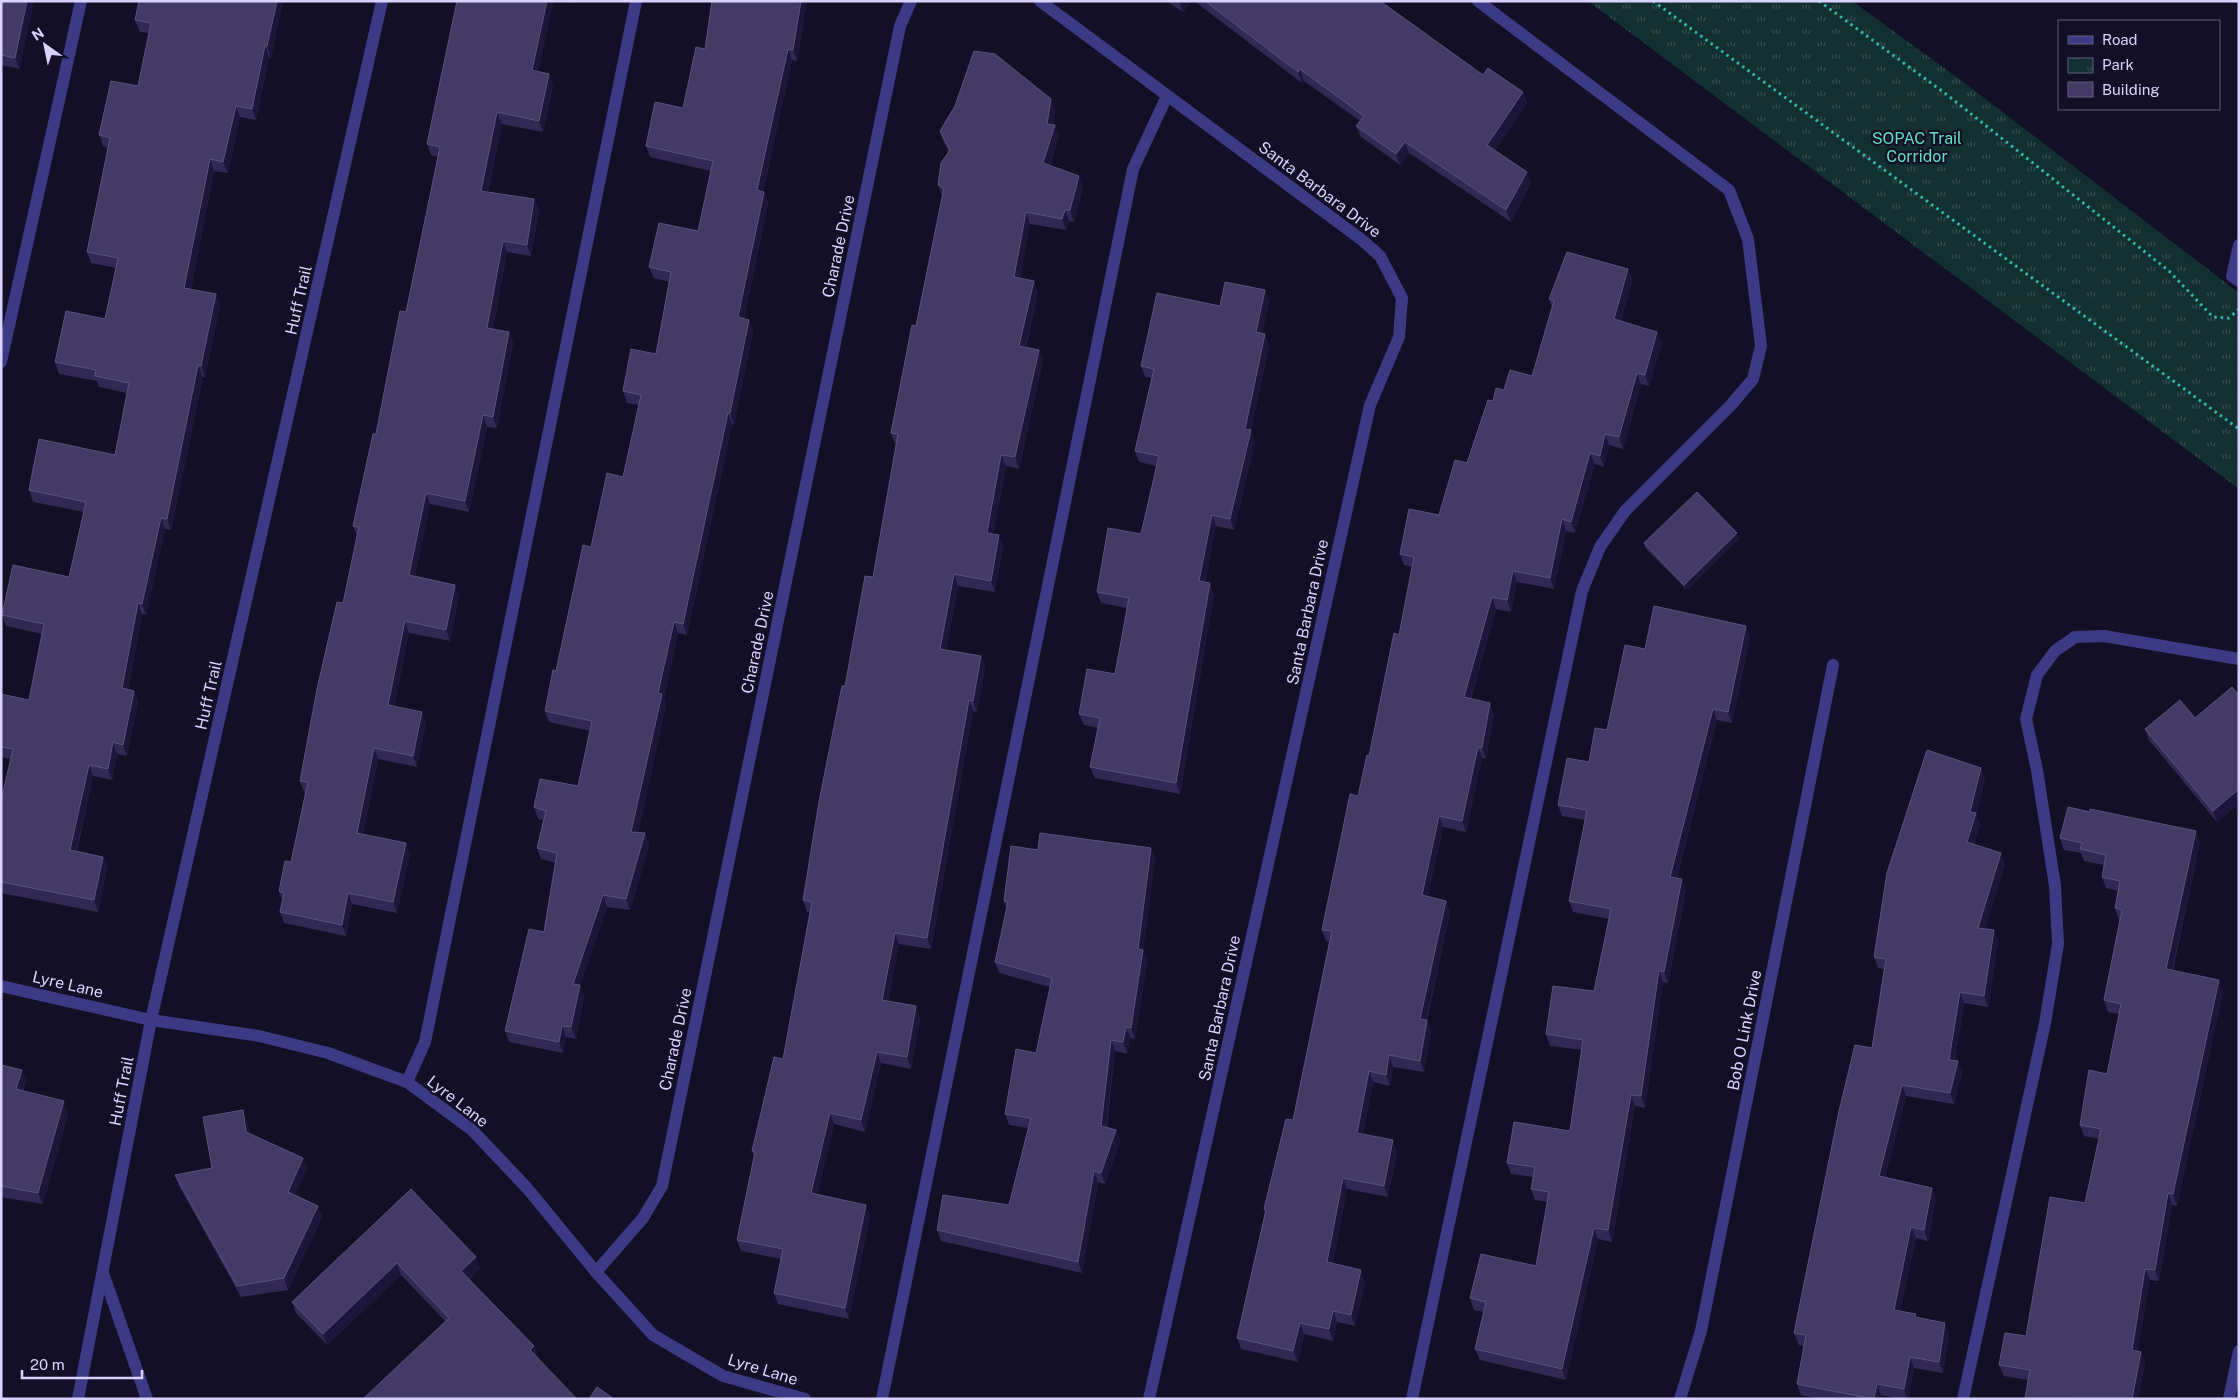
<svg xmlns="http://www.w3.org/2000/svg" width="2240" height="1400" viewBox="0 0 2240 1400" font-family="'Public Sans',sans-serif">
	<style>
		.park { fill: url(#park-tufts) }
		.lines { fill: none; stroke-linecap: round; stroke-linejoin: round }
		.path { stroke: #2fb8b0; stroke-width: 3; stroke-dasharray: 2.5 4; stroke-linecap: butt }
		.service { stroke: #3d3a85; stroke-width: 12 }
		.minor { stroke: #3d3a85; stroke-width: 12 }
		.wall { fill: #312854 }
		.shaded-wall { fill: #1d163a }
		.building { fill: #433a66; stroke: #5a527e }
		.labels { text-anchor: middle; stroke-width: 4.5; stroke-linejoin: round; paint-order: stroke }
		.park-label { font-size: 16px; fill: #5fe0c0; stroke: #130f26 }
		.street-label { font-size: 16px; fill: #d9d4ff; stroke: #130f26 }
	</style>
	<defs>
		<pattern id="park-tufts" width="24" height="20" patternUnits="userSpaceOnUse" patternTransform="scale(1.25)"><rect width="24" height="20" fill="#12302f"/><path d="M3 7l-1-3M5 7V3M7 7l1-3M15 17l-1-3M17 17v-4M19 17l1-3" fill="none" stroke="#344d4e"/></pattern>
	</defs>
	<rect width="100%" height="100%" fill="#130f26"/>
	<!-- park -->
	<path class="park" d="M1588 1H1852L1962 81 2239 293V489Z"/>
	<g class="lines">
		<!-- path -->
		<g class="path">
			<path d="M1653 1 2239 429"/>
			<path d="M1819 1 1946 94 2169 271 2213 317 2229 318 2239 309"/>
		</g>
		<!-- service -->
		<g class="service">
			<path d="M2239 245 2232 276 2239 281"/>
			<path d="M1 362 81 1"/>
			<path d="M407 1082 425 1042 636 1"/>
			<path d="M103 1273 147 1399"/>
			<path d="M882 1399 1133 169 1167 96"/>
			<path d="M1412 1399 1582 591 1600 547 1625 511 1731 405 1753 379 1761 346 1748 239 1729 190 1478 1"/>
			<path d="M1963 1399 2045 1023 2058 944 2055 886 2037 770 2026 719 2037 675 2055 651 2075 637 2104 636 2239 659"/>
		</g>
		<!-- minor -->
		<g class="minor">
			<path d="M1040 1 1362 240 1380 256 1402 298 1399 337 1370 405 1149 1399"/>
			<path d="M1 986 151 1020 259 1036 328 1053 407 1082 472 1130 527 1188 596 1272 653 1335 723 1376 805 1399"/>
			<path d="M596 1272 643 1218 662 1186 900 26 911 1"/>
			<path d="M78 1399 151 1020 382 1"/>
			<path d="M1680 1399 1701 1331 1833 665"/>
			<path d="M2229 1399 2239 1351"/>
		</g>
	</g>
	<!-- wall -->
	<g class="wall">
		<path d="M1 1 20 69 1 65Z"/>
		<path d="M283 1 271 58 269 57 256 120 240 117 228 173 214 171 191 289 216 294 220 305 205 377H203L171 530 165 529 146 615 142 614 128 689 134 691 138 702 127 756 117 754 112 780 93 776 77 851 103 857 107 868 98 912 1 893V801L11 759 1 757V694L29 700 42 634 6 626 2 615 69 577 84 512 33 502 29 490 115 455 127 393 99 387 97 381 59 374 55 362 105 319 116 268 91 263 87 252 108 148 103 146 99 135 138 86 149 33 140 32 135 20Z"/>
		<path d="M565 1H576V3Z"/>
		<path d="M712 1H807L797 61 792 60 763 192H764L768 203 744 319 753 331 734 425 732 424 687 635 678 633 664 698 666 705 638 833H645L649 845 630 910 607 907 580 985 584 997 576 1039 566 1037 563 1053 509 1042 505 1031 544 932 556 863 541 859 537 848 543 820 538 819 534 807 578 786 590 731 549 722 545 711 591 547 623 477 639 405 627 403 623 391 656 354 669 282 654 278 649 267 698 231 711 171 650 157 646 146 683 108 705 49Z"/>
		<path d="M1166 1H1191L1183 12Z"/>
		<path d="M1194 1H1380L1483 75 1523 92 1527 103 1495 150 1527 172 1531 183 1511 222 1409 153 1400 165 1361 137 1356 126 1360 121 1304 81 1302 83Z"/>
		<path d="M539 72 549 74 553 86 543 132 502 124 488 192 534 199 539 211 531 256 507 252 493 329 509 332 513 343 497 428 487 427 469 512 430 504 415 576 459 596 450 641 409 633 394 707 426 723 417 767 378 759 363 834 410 854 397 913 352 904 346 936 284 923 280 912 282 900 279 891 291 862 305 793 304 792 300 781 343 603 357 536 353 526 406 312 438 157 431 155 427 144Z"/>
		<path d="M1051 99 1055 110 1053 125H1055L1059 136 1050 166 1083 187 1074 222 1069 221 1066 230 1030 224 1020 278 1038 292 1026 347 1039 350 1043 361 1019 469 1006 466 993 534 1003 546 995 592 958 586 946 650 981 656 985 667 977 712 973 711 931 949 899 944 888 1001 920 1018 911 1069 881 1063 865 1132 834 1124 817 1195 870 1216 849 1319 778 1304 774 1293 781 1259 741 1251 737 1240 754 1157 752 1151 783 1059 810 912H807L803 900 845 686 873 577 896 444H895L891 433 916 326 942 196 938 185 949 152 944 143 940 131Z"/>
		<path d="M1628 269 1632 280 1621 321 1662 343 1649 386 1641 384 1623 449 1609 445 1604 467 1595 464 1575 533 1566 531 1554 589 1517 582 1511 612 1496 609 1471 699 1490 703 1494 714 1486 759 1482 758 1466 832 1443 827 1428 897 1446 901 1450 912 1427 1020 1431 1031 1424 1072 1393 1067 1390 1086 1373 1082 1363 1134 1397 1152 1388 1197 1347 1189 1333 1263 1365 1282 1355 1326 1337 1322 1333 1341 1304 1334 1298 1362 1241 1349 1237 1338 1265 1213 1264 1209 1293 1120 1329 941H1326L1322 930 1369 756 1399 635 1413 567 1404 565 1400 554 1439 515 1467 463 1493 401 1504 390 1532 376 1552 307 1549 299Z"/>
		<path d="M1265 290 1269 301 1262 333 1265 334 1269 345 1251 431 1255 442 1234 530 1216 526 1205 582 1214 594 1180 794 1095 778 1090 767 1098 728 1084 725 1079 714 1115 674 1127 608 1101 603 1097 592 1141 534 1156 466 1139 462 1135 451 1152 378 1145 377 1141 366 1220 306Z"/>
		<path d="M1739 539 1687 590 1646 549 1644 543Z"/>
		<path d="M1750 637 1732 723 1717 720 1677 878 1682 879 1686 890 1668 983 1663 982 1645 1108 1635 1106 1612 1242 1598 1239 1566 1380 1480 1360 1475 1349 1484 1312 1474 1310 1470 1298 1536 1266 1547 1202 1535 1200 1531 1189 1533 1177 1511 1174 1507 1163 1570 1131 1582 1050 1550 1046 1546 1034 1594 991 1609 919 1573 912 1569 901 1585 820 1562 816 1558 805 1589 762 1607 730 1645 649Z"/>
		<path d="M2239 695V804L2217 822 2149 740 2145 729 2195 718Z"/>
		<path d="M1985 779 1976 815 1980 825 1974 844 2005 864 1985 929 1994 930 1998 942 1988 1007 1964 1003 1955 1060 1962 1072 1954 1104 1906 1096 1885 1178 1936 1199 1928 1241 1916 1238 1900 1311 1917 1318 1949 1334 1943 1373 1914 1368 1908 1399H1899L1881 1395 1880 1399H1818L1801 1395 1797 1384 1804 1346 1799 1345 1794 1333 1872 1048 1884 969 1878 968 1874 957Z"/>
		<path d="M2060 838 2200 842 2173 970 2223 991 2177 1206 2172 1205 2159 1281 2150 1280 2137 1351 2145 1363 2138 1399H2025L2028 1380 2004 1376 1999 1365 2026 1336 2085 1203 2099 1139 2084 1136 2080 1125 2107 1074 2119 1014 2108 1012 2104 1000 2120 920H2119L2115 908 2118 891 2106 888 2102 877 2104 865 2084 861 2081 853 2064 850Z"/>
		<path d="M1151 848 1155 859 1143 950 1147 961 1135 1039 1130 1038 1127 1054 1115 1051 1107 1127 1116 1130 1120 1141 1105 1184 1098 1182 1082 1273 941 1241 937 1230 1009 1205 1028 1128 1009 1125 1005 1114 1036 1053 1050 987 999 973 995 962 1007 910 1004 901 1038 850Z"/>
		<path d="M1 1065 22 1070 26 1081 23 1091 68 1113 43 1204 1 1197Z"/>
		<path d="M247 1121 249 1133 303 1158 307 1169 295 1195 318 1206 322 1217 288 1290 241 1297 179 1186 175 1175 212 1168Z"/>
		<path d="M411 1189 480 1268 469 1279 534 1346 538 1358 445 1321 401 1275 327 1345 296 1313 292 1302Z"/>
	</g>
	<!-- shaded-wall -->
	<g class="shaded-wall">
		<path d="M27 1H34L20 69 15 58Z"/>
		<path d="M277 1H283L271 58 267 46Z"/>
		<path d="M547 1H554L536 82 532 70Z"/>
		<path d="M801 1H807L797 61 793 50Z"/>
		<path d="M1179 1H1191L1183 12Z"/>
		<path d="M265 46 269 57 256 120 252 109Z"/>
		<path d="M788 49 792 60 761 202 757 190Z"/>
		<path d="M1300 69 1304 81 1302 83 1298 72Z"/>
		<path d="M549 74 553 86 543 132 539 121Z"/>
		<path d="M1523 92 1527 103 1491 156 1487 145Z"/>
		<path d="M1051 99 1055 110 1051 135 1047 124Z"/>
		<path d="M236 106 240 117 228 173 223 162Z"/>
		<path d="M497 112 502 124 486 202 481 191Z"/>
		<path d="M1055 125 1059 136 1047 174 1043 163Z"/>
		<path d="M1405 142 1409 153 1400 165 1396 154Z"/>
		<path d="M210 159 214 171 189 299 184 288Z"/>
		<path d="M1527 172 1531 183 1511 222 1506 210Z"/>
		<path d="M1079 176 1083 187 1074 222 1070 210Z"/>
		<path d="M764 192 768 203 742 329 738 317Z"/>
		<path d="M534 199 539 211 531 256 527 245Z"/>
		<path d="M1065 210 1069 221 1066 230 1062 219Z"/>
		<path d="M1026 212 1030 224 1018 288 1014 277Z"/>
		<path d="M503 241 507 252 491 339 487 328Z"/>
		<path d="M1628 269 1632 280 1618 331 1614 319Z"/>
		<path d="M1034 281 1038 292 1023 357 1019 346Z"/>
		<path d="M1265 290 1269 301 1260 343 1256 332Z"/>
		<path d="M216 294 220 305 205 377 201 366Z"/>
		<path d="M749 320 753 331 734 425 730 413Z"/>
		<path d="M509 332 513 343 497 428 493 417Z"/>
		<path d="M1657 332 1662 343 1649 386 1645 375Z"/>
		<path d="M1265 334 1269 345 1251 431 1255 442 1234 530 1230 519 1245 429Z"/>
		<path d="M1039 350 1043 361 1019 469 1015 457Z"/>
		<path d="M198 365 203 377 171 530 167 519Z"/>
		<path d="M1637 373 1641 384 1623 449 1619 437Z"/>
		<path d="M728 413 732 424 687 635 683 624Z"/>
		<path d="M483 415 487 427 469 512 465 501Z"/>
		<path d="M1605 434 1609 445 1604 467 1600 456Z"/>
		<path d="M1590 453 1595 464 1575 533 1571 522Z"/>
		<path d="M1001 455 1006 466 991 544 987 533Z"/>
		<path d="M426 493 430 504 413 586 409 575Z"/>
		<path d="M1212 515 1216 526 1204 592 1199 581Z"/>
		<path d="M161 518 165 529 146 615 142 604Z"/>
		<path d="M1562 519 1566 531 1554 589 1550 578Z"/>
		<path d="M1737 533 1739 539 1687 590 1684 585Z"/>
		<path d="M999 535 1003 546 995 592 991 581Z"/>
		<path d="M1513 571 1517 582 1511 612 1507 600Z"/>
		<path d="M954 574 958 586 944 660 940 649Z"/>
		<path d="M1210 583 1214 594 1180 794 1176 783Z"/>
		<path d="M455 585 459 596 450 641 446 630Z"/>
		<path d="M1492 597 1496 609 1468 709 1464 697Z"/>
		<path d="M138 603 142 614 126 699 122 688Z"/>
		<path d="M405 621 409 633 392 717 388 705Z"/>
		<path d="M674 622 678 633 664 698 666 705 636 843 631 832 658 693Z"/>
		<path d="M1746 626 1750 637 1732 723 1728 712Z"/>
		<path d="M981 656 985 667 977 712 973 701Z"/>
		<path d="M134 691 138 702 127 756 123 745Z"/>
		<path d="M969 700 973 711 931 949 927 938Z"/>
		<path d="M1490 703 1494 714 1486 759 1482 748Z"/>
		<path d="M1713 709 1717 720 1674 888 1670 877Z"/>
		<path d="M422 712 426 723 417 767 413 756Z"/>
		<path d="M113 742 117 754 112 780 108 769Z"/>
		<path d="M1478 747 1482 758 1466 832 1462 821Z"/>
		<path d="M374 748 378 759 361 844 357 833Z"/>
		<path d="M89 765 93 776 74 861 70 850Z"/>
		<path d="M1981 768 1985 779 1976 815 1980 825 1971 853 1967 842 1970 812Z"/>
		<path d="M2239 789V804L2217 822 2213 811Z"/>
		<path d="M1439 816 1443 827 1426 907 1422 895Z"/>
		<path d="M2196 831 2200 842 2170 980 2166 969Z"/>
		<path d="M645 833 649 845 630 910 626 899Z"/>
		<path d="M406 843 410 854 397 913 393 902Z"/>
		<path d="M1151 848 1155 859 1143 950 1147 961 1135 1039 1131 1028 1138 949Z"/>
		<path d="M2001 853 2005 864 1982 939 1978 928Z"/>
		<path d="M103 857 107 868 98 912 94 900Z"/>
		<path d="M1682 879 1686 890 1668 983 1664 972Z"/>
		<path d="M348 893 352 904 346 936 342 925Z"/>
		<path d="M603 895 607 907 577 995 573 984Z"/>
		<path d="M1446 901 1450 912 1424 1030 1420 1019Z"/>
		<path d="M1994 930 1998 942 1988 1007 1984 996Z"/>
		<path d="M895 933 899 944 887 1011 882 1000Z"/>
		<path d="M1659 970 1663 982 1645 1108 1641 1096Z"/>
		<path d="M2219 980 2223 991 2177 1206 2173 1194Z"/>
		<path d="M580 985 584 997 576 1039 571 1027Z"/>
		<path d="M1960 992 1964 1003 1953 1071 1949 1060Z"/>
		<path d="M916 1006 920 1018 911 1069 907 1057Z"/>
		<path d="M1427 1020 1431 1031 1424 1072 1420 1061Z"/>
		<path d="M562 1026 566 1037 563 1053 559 1042Z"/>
		<path d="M1126 1027 1130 1038 1127 1054 1123 1042Z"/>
		<path d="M1111 1040 1115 1051 1105 1137 1101 1126Z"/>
		<path d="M877 1052 881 1063 865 1132 861 1120Z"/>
		<path d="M1389 1055 1393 1067 1390 1086 1386 1075Z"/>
		<path d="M1958 1061 1962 1072 1954 1104 1950 1093Z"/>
		<path d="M22 1070 26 1081 20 1100 16 1089Z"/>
		<path d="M1369 1071 1373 1082 1361 1144 1357 1133Z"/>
		<path d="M1902 1085 1906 1096 1883 1187 1879 1176Z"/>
		<path d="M1631 1095 1635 1106 1612 1242 1608 1230Z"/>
		<path d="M64 1101 68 1113 43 1204 38 1193Z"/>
		<path d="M243 1110 247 1121 250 1143 246 1132Z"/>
		<path d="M830 1113 834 1124 815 1205 811 1193Z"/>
		<path d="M1116 1130 1120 1141 1105 1184 1101 1173Z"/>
		<path d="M1393 1140 1397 1152 1388 1197 1384 1186Z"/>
		<path d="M303 1158 307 1169 292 1203 288 1192Z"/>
		<path d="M1094 1171 1098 1182 1082 1273 1078 1262Z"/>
		<path d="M1343 1178 1347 1189 1331 1273 1327 1262Z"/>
		<path d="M1932 1188 1936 1199 1928 1241 1924 1230Z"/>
		<path d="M2168 1193 2172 1205 2159 1281 2155 1270Z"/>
		<path d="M866 1205 870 1216 849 1319 845 1308Z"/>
		<path d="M318 1206 322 1217 288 1290 284 1278Z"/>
		<path d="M1911 1227 1916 1238 1898 1321 1894 1310Z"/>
		<path d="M1594 1228 1598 1239 1566 1380 1562 1369Z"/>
		<path d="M476 1257 480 1268 465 1282 461 1271Z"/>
		<path d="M397 1263 401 1275 327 1345 323 1334Z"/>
		<path d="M2145 1269 2150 1280 2136 1361 2132 1350Z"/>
		<path d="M1361 1270 1365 1282 1355 1326 1351 1315Z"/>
		<path d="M1333 1311 1337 1322 1333 1341 1329 1329Z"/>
		<path d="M1300 1323 1304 1334 1298 1362 1293 1351Z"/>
		<path d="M1945 1323 1949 1334 1943 1373 1939 1362Z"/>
		<path d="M534 1346 538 1358 530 1350Z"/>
		<path d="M2141 1352 2145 1363 2138 1399H2132Z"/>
		<path d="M1910 1357 1914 1368 1908 1399H1907L1904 1389Z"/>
		<path d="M1877 1384 1881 1395 1880 1399H1874Z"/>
	</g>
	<!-- building -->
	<g class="building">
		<path d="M1 1H27L15 58 1 55Z"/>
		<path d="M139 1H277L267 46H265L252 109 236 106 223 162 210 159 184 288 216 294 201 366 198 365 167 519 161 518 142 604 138 603 122 688 134 691 123 745 113 742 108 769 89 765 70 850 103 857 94 900 1 882V801L13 749 1 747V694L29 700 44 624 2 615 13 565 69 577 86 502 29 490 39 439 115 455 129 383 95 376 96 370 55 362 66 311 105 319 118 258 87 252 110 138 99 135 111 81 138 86 151 23 135 20Z"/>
		<path d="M457 1H547L532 70 549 74 539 121 497 112 481 191 534 199 527 245 503 241 487 328 509 332 493 417 483 415 465 501 426 493 409 575 455 585 446 630 405 621 388 705 422 712 413 756 374 748 357 833 406 843 393 902 348 893 342 925 280 912 284 893 279 891 285 861 291 862 308 782 300 781 317 689 337 602 343 603 359 527 353 526 373 434H376L400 311 406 312 440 147 427 144Z"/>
		<path d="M712 1H801L793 50 788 49 757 190 764 192 738 317 749 320 730 413H728L683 624 674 622 658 693 662 694 631 832 645 833 626 899 603 895 573 984 580 985 571 1027 562 1026 559 1042 505 1031 529 929 544 932 557 853 537 848 546 811 534 807 540 779 578 786 592 721 545 711 553 670 556 671 583 545 591 547 607 473 623 477 641 395 623 391 631 349 656 354 671 272 649 267 659 223 698 231 713 161 646 146 655 102 683 108 696 47 705 49Z"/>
		<path d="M1205 1H1380L1483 75 1488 68 1523 92 1487 145 1527 172 1506 210 1405 142 1396 154 1356 126 1364 116 1300 69 1298 72Z"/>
		<path d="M974 51 995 54 1051 99 1047 124 1055 125 1043 163 1079 176 1070 210H1065L1062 219 1026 212 1014 277 1034 281 1019 346 1039 350 1015 457 1001 455 987 533 999 535 991 581 954 574 940 649 981 656 973 701 969 700 927 938 895 933 882 1000 916 1006 907 1057 877 1052 861 1120 830 1113 811 1193 866 1205 845 1308 774 1293 783 1249 737 1240 755 1152 752 1151 774 1057 783 1059 812 902 803 900 819 802 842 686H845L865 576 873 577 898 434 891 433 912 325 916 326 944 188 938 185 941 163 950 150 940 131 955 106Z"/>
		<path d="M1567 252 1628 269 1614 319 1657 332 1645 375 1637 373 1619 437 1605 434 1600 456 1590 453 1571 522 1562 519 1550 578 1513 571 1507 600 1492 597 1464 697 1490 703 1482 748 1478 747 1462 821 1439 816 1422 895 1446 901 1420 1019 1427 1020 1420 1061 1389 1055 1386 1075 1369 1071 1357 1133 1393 1140 1384 1186 1343 1178 1327 1262 1361 1270 1351 1315 1333 1311 1329 1329 1300 1323 1293 1351 1237 1338 1266 1210 1264 1209 1286 1119 1293 1120 1332 931 1322 930 1350 794 1358 796 1367 755 1369 756 1394 633 1399 635 1414 557 1400 554 1409 509 1439 515 1455 460 1467 463 1488 400 1493 401 1496 388 1504 390 1510 370 1532 376 1554 301 1549 299Z"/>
		<path d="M1225 282 1265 290 1256 332 1265 334 1245 429 1251 430 1230 519 1212 515 1199 581 1210 583 1176 783 1090 767 1100 718 1079 714 1087 669 1115 674 1129 598 1097 592 1108 528 1141 534 1159 456 1135 451 1154 369 1141 366 1157 293 1220 306Z"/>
		<path d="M1697 492 1737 533 1684 585 1644 543Z"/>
		<path d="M1654 606 1746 626 1728 712 1713 709 1670 877 1682 879 1664 972 1659 970 1641 1096 1631 1095 1608 1230 1594 1228 1562 1369 1475 1349 1486 1302 1470 1298 1481 1254 1536 1266 1549 1192 1531 1189 1535 1167 1507 1163 1514 1122 1570 1131 1583 1040 1546 1034 1553 986 1594 991 1611 909 1569 901 1587 810 1558 805 1567 758 1589 762 1595 728 1607 730 1625 645 1645 649Z"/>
		<path d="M2232 687 2239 695V789L2213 811 2145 729 2180 700 2195 718Z"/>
		<path d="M1927 750 1981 768 1970 812 1976 813 1967 842 2001 853 1978 928 1994 930 1984 996 1960 992 1949 1060 1958 1061 1950 1093 1902 1085 1879 1176 1932 1188 1924 1230 1911 1227 1894 1310 1916 1314 1915 1317 1945 1323 1939 1362 1910 1357 1904 1389 1877 1384 1874 1399H1873L1797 1384 1806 1335 1794 1333 1839 1111 1855 1045 1872 1048 1886 959 1874 957 1887 873Z"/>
		<path d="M2068 807 2090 812V809L2196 831 2166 969 2219 980 2173 1194 2168 1193 2155 1270 2145 1269 2132 1350 2141 1352 2132 1399 2025 1398 2030 1370 1999 1365 2005 1333 2026 1336 2050 1197 2085 1203 2101 1129 2080 1125 2089 1070 2107 1074 2121 1004 2104 1000 2122 910 2115 908 2120 881 2102 877 2106 855 2080 849 2082 843 2060 838Z"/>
		<path d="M1040 833 1151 848 1138 949 1143 950 1131 1028 1126 1027 1123 1042 1111 1040 1101 1126 1116 1130 1101 1173 1094 1171 1078 1262 937 1230 943 1195 1009 1205 1031 1118 1005 1114 1016 1049 1036 1053 1052 978 995 962 1008 902 1004 901 1011 846 1038 850Z"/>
		<path d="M1 1065 22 1070 16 1089 64 1101 38 1193 1 1186Z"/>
		<path d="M243 1110 246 1132 303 1158 288 1192 318 1206 284 1278 237 1286 175 1175 212 1168 203 1117Z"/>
		<path d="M411 1189 476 1257 461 1271 534 1346 530 1350 577 1399H365L364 1398 449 1318 397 1263 323 1334 292 1302Z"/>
		<path d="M597 1387 614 1399H589Z"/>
	</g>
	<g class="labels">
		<!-- park labels -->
		<g class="park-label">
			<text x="1917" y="144">SOPAC Trail<tspan x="1917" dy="18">Corridor</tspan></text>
		</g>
		<!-- street labels -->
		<g class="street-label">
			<text transform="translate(1320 189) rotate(37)" y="6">Santa Barbara Drive</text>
			<text transform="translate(838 246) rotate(-78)" y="6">Charade Drive</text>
			<text transform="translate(298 300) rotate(-77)" y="6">Huff Trail</text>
			<text transform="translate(1307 612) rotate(-78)" y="6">Santa Barbara Drive</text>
			<text transform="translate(757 642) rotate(-78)" y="6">Charade Drive</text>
			<text transform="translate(208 695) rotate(-77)" y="6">Huff Trail</text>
			<text transform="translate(68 984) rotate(13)" y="6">Lyre Lane</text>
			<text transform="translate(1219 1008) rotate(-78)" y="6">Santa Barbara Drive</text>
			<text transform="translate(1744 1030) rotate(-79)" y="6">Bob O Link Drive</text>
			<text transform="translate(675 1039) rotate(-78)" y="6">Charade Drive</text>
			<text transform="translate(121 1091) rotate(-79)" y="6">Huff Trail</text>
			<text transform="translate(458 1101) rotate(38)" y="6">Lyre Lane</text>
			<text transform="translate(763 1369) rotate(17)" y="6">Lyre Lane</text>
		</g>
	</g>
	<!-- border -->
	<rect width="2240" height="1400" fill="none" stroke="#d9d4ff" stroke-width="5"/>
	<!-- legend -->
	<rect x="2058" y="20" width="162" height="90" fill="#130f26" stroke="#625e7d"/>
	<rect x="2068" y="36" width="25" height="8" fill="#3d3a85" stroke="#625e7d"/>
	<text x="2102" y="45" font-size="15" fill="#d9d4ff">Road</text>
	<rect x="2068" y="58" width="25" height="15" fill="url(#park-tufts)" stroke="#625e7d"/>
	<text x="2102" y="70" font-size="15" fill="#d9d4ff">Park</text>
	<rect x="2068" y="82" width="25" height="15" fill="#433a66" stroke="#625e7d"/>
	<text x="2102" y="95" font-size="15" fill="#d9d4ff">Building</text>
	<!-- north arrow -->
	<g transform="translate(45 45) rotate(327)" stroke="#130f26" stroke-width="4" paint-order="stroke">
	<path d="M0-4L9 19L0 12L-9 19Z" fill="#d9d4ff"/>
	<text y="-8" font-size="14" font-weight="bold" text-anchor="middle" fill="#d9d4ff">N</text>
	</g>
	<!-- scale -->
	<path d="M22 1370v8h120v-8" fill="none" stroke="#d9d4ff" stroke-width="2.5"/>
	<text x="30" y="1370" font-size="15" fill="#d9d4ff" stroke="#130f26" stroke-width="4" paint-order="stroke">20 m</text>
</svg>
